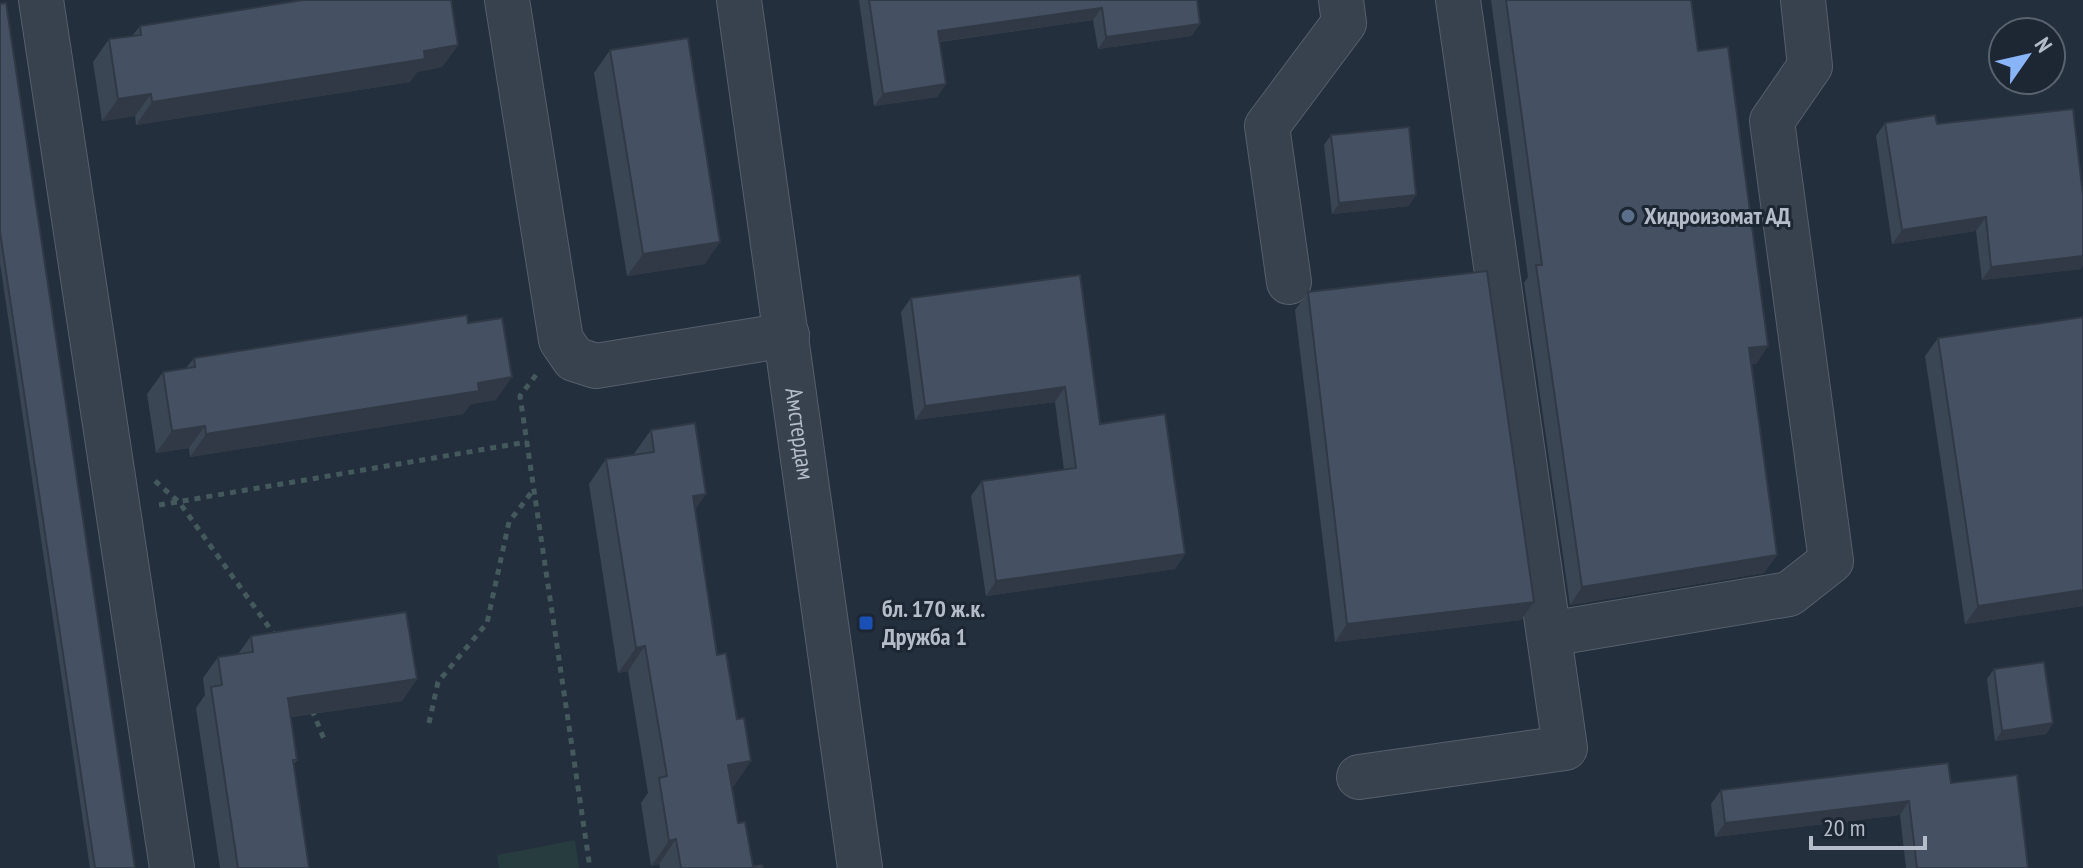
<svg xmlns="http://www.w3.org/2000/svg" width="2083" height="868" viewBox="0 0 2083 868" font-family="'PT Sans Narrow',sans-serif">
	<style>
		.green { fill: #263c3f }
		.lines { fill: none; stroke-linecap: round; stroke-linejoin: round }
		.minor-casing { stroke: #565f6c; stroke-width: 46 }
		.path { stroke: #44595c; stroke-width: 5; stroke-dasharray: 6 6; stroke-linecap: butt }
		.minor { stroke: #38414e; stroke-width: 44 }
		.wall { fill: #3b4654 }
		.shaded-wall { fill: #303945 }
		.building { fill: #455162; stroke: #303945; stroke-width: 2 }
		.service-dot { fill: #5c6f8a; stroke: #1d2633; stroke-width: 3 }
		.transit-dot { fill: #1a4fb4; stroke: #1d2633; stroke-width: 3 }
		.labels { text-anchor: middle; stroke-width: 6; stroke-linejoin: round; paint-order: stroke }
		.poi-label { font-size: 24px; font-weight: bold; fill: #b4bcc9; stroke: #1d2633; text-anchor: start }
		.street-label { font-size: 24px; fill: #b4bcc9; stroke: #1d2633 }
	</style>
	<rect width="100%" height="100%" fill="#242f3e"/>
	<!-- green -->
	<path class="green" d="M575 840 579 868H499L497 855Z"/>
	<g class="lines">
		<!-- minor casing -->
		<g class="minor-casing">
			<g id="minor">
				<path d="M41 0 172 868"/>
				<path d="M507 0 561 340 574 359 596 366 787 335"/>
				<path id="s1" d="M739 0 860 868"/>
				<path d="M1289 282 1267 126 1344 23 1341 0"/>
				<path d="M1549 634 1789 594 1831 561 1772 121 1810 66 1803 0"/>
				<path d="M1359 777 1565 748 1458 0"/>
			</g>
		</g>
		<!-- path -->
		<g class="path">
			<path d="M536 375 520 396 590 868"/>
			<path d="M155 481 179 502 276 637"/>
			<path d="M159 505 527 442"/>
			<path d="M312 710 324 739"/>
			<path d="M429 723 438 682 487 623 509 522 534 489"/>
		</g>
		<!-- minor -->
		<use href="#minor" class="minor"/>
	</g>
	<!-- wall -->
	<g class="wall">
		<path d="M859 0H1197L1200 24 1191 36 1098 49 1093 20 940 42 946 84 937 97 874 106Z"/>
		<path d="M1491 0H1691L1698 51 1768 346 1756 364H1752L1777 555 1764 573 1570 605 1524 283 1528 277Z"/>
		<path d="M0 4 135 868H90L0 263Z"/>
		<path d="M140 26 458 45 442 67 417 72 410 82 136 125 135 116 102 121 93 62 109 39 132 36Z"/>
		<path d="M610 50 705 264 627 276 594 73Z"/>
		<path d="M1885 123 1937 124 2081 269 1982 280 1976 231 1892 244 1876 136Z"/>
		<path d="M1331 135 1409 206 1332 214 1324 145Z"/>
		<path d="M1080 275 1100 424 1185 554 1175 569 986 596 971 496 982 481 1064 470 1055 402 915 420 901 312 911 298Z"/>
		<path d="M1308 292 1534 602 1521 620 1335 642 1295 310Z"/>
		<path d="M468 323 496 400 471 404 463 414 190 457 189 448 156 453 147 394 163 372 186 368 194 358Z"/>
		<path d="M1938 338 2083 606 1965 624 1925 356Z"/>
		<path d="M651 430 695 510 734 786H732L738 823 753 866 763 868H660L659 864 651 866 641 803 648 793 628 671 618 673 589 484 606 459 633 455Z"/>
		<path d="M251 636 417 679 402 701 291 717 297 760 293 765 309 868H220L196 708 205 695 203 678 218 657 238 654Z"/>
		<path d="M1994 669 2053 723 2046 734 1995 741 1987 679Z"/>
		<path d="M1951 783 2028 868H1906L1900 815 1715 837 1711 804 1721 790Z"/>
	</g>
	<!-- shaded-wall -->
	<g class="shaded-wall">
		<path d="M1102 8 1093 20 930 43 938 31Z"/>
		<path d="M1200 24 1191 36 1098 49 1106 37Z"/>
		<path d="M458 45 442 67 417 72 410 82 136 125 152 102Z"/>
		<path d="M946 84 937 97 874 106 883 94Z"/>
		<path d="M151 94 135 116 102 121 118 99Z"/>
		<path d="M1416 195 1409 206 1332 214 1339 203Z"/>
		<path d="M1986 217 1976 231 1892 244 1902 230Z"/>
		<path d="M720 242 705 264 627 276 643 254Z"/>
		<path d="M2083 256V265L2081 269 1982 280 1991 267Z"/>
		<path d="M1768 346 1756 364 1737 366 1749 348Z"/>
		<path d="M512 377 496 400 471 404 463 414 190 457 206 434Z"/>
		<path d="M1065 387 1055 402 915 420 925 406Z"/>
		<path d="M205 426 189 448 156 453 172 431Z"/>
		<path d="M706 494 689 519 693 496Z"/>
		<path d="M1185 554 1175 569 986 596 996 581Z"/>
		<path d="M1777 555 1764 573 1570 605 1582 587Z"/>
		<path d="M2083 590V606L1965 624 1978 606Z"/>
		<path d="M1534 602 1521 620 1335 642 1347 624Z"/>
		<path d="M645 646 628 671 618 673 636 648Z"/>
		<path d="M417 679 402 701 273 719 288 698Z"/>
		<path d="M2053 723 2046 734 1995 741 2002 731Z"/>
		<path d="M751 761 734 786 711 790 728 765Z"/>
		<path d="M1909 801 1900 815 1715 837 1725 823Z"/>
		<path d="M676 839 659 864 651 866 669 841Z"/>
	</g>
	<!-- building -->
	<g class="building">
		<path d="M303 0H451L458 45 424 51 425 59 152 102 151 94 118 99 109 39 141 35 140 26Z"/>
		<path d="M869 0H1197L1200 24 1106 37 1102 8 938 31 946 84 883 94Z"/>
		<path d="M1506 0H1691L1698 51 1728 47 1768 346 1749 348 1777 555 1582 587 1536 265H1542Z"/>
		<path d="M6 3 135 868H95L0 232V4Z"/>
		<path d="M688 38 720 242 643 254 610 50Z"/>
		<path d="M2073 109 2083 196V256L1991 267 1986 217 1902 230 1885 123 1935 115 1937 124Z"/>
		<path d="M1409 127 1416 195 1339 203 1331 135Z"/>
		<path d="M1487 271 1534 602 1347 624 1308 292Z"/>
		<path d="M1080 275 1100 424 1165 414 1185 554 996 581 982 481 1076 468 1065 387 925 406 911 298Z"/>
		<path d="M467 315 468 323 502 318 512 377 478 383 479 391 206 434 205 426 172 431 163 372 195 367 194 358Z"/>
		<path d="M2083 317V590L1978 606 1938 338Z"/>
		<path d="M695 423 706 494 693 496 717 655 726 653 737 719 744 718 751 761 728 765 738 823 745 822 753 866 762 865 763 868H681L676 839 669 841 659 778 667 776 645 646 636 648 606 459 654 452 651 430Z"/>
		<path d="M406 612 417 679 288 698 297 760H293L309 868H238L211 687 222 685 218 657 253 652 251 636Z"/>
		<path d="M2044 662 2053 723 2002 731 1994 669Z"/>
		<path d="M1948 763 1951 783 2017 775 2028 868H1917L1909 801 1725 823 1721 790Z"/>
	</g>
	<!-- markers -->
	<circle class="service-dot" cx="1628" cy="216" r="8"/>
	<rect class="transit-dot" x="858" y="615" width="16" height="16" rx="4"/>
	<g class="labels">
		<!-- poi labels -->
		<g class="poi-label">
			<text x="1644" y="224">Хидроизомат АД</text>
			<text x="882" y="617">бл. 170 ж.к.<tspan x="882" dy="28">Дружба 1</tspan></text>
		</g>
		<!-- street labels -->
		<g class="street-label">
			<text dy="8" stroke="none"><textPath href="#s1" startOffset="438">Амстердам</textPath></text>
		</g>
	</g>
	<!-- north arrow -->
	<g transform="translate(2027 56) rotate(56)"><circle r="38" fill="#1d2633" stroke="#59626f" stroke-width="2"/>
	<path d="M0-6L14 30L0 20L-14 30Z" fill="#8ab4f8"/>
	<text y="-12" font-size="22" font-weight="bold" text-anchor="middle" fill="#b4bcc9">N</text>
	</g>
	<!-- scale -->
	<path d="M1811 836v12h114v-12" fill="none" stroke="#b4bcc9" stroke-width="4"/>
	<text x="1823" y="836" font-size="24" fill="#b4bcc9" stroke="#1d2633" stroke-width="6" paint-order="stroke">20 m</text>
</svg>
